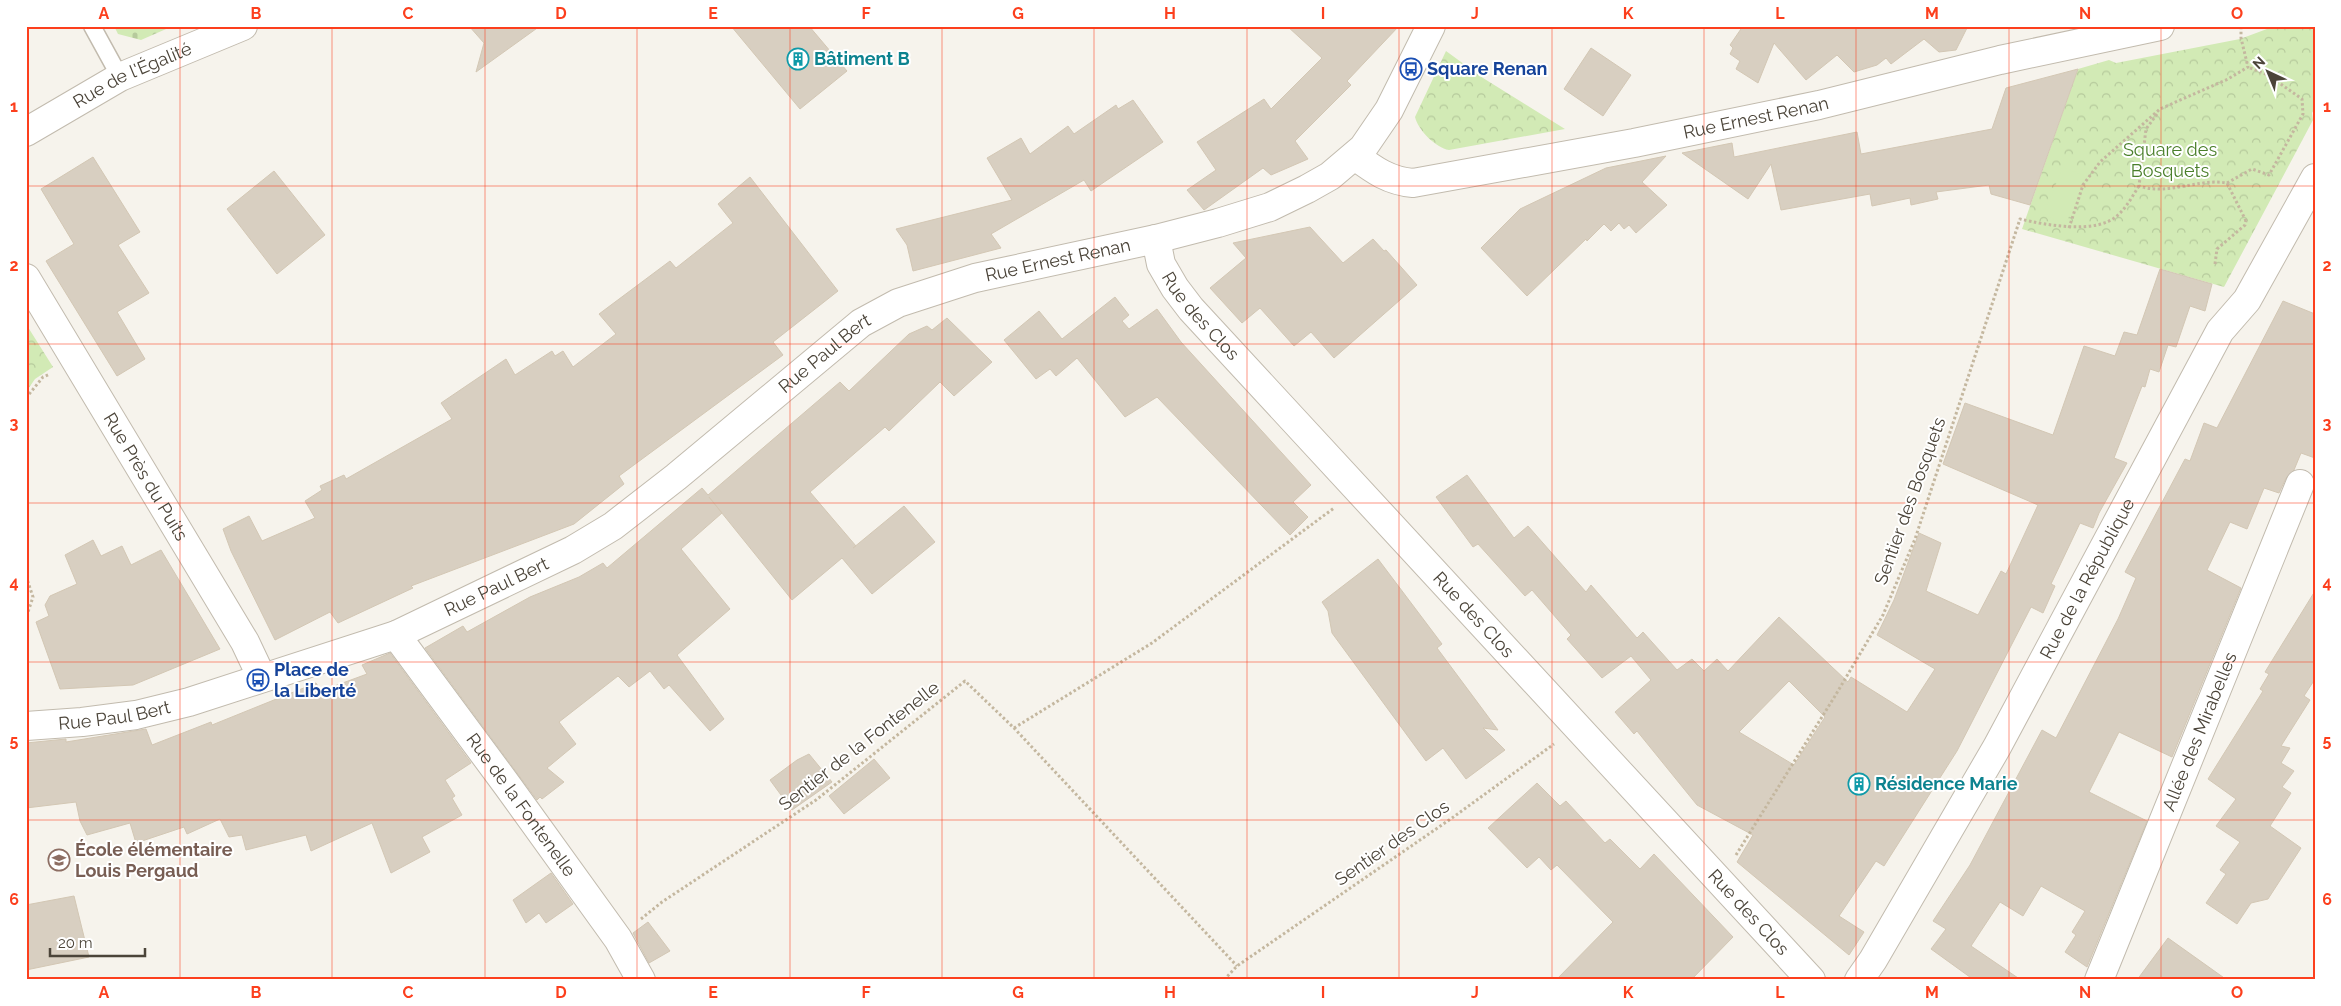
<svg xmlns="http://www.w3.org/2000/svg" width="2341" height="1006" viewBox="0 0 2341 1006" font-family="Raleway,sans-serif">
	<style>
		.cemetery { fill: url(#cemetery-stones) }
		.park { fill: url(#park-crowns) }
		.pitch { fill: #d2eab5 }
		.building { fill: #d8cfc1; stroke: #d3c7b4; fill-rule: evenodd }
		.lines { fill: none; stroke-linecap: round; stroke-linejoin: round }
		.service-casing { stroke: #c2bbae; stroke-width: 19 }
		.minor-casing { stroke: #c2bbae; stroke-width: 30 }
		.path { stroke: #c4b79f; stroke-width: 3; stroke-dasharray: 2.5 2.5; stroke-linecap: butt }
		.service { stroke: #fff; stroke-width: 16 }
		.minor { stroke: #fff; stroke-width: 28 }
		.grid { fill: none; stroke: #fc3f1d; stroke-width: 1; stroke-opacity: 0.55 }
		.labels { text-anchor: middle; stroke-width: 4; stroke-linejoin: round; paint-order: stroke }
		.culture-label { font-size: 18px; font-weight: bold; fill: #0d838f; stroke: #fff; text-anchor: start }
		.transit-label { font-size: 18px; font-weight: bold; fill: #164399; stroke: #fff; text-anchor: start }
		.street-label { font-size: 18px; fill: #4b4439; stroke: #fff }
		.park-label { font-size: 18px; fill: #4a7f2a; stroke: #fff }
		.education-label { font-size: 18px; font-weight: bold; fill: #785e54; stroke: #fff; text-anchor: start }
		.neatline { fill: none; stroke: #fc3f1d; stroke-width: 2 }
		.grid-label { font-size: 16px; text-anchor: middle; font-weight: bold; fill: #fc3f1d }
	</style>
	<defs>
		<pattern id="cemetery-stones" width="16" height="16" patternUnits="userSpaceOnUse" patternTransform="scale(1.25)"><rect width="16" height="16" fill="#d2eab5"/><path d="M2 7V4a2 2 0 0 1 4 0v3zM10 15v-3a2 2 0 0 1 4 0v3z" fill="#b6ca9c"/></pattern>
		<pattern id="park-crowns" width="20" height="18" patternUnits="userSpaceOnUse" patternTransform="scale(1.25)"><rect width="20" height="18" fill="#d2eab5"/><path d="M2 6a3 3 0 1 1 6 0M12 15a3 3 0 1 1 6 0" fill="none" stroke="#b6ca9c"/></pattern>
	</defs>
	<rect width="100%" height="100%" fill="#f6f3ec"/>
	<!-- cemetery -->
	<path class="cemetery" d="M114 26H173L141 40 118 34Z"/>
	<!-- park -->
	<g class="park">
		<path d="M2275 26H2315V108L2312 113 2313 120 2224 287 2022 229 2078 69 2109 60 2116 63 2240 39Z"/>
		<path d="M1446 51 1483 78 1565 129 1449 150C1436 148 1418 130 1415 117Z"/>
		<path d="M26 324 53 367 35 379 26 392Z"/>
	</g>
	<!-- pitch -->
	<path class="pitch" d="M2063 167 2085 176 2066 224 2043 215Z"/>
	<!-- building -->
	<g class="building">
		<path d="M469 26H540L476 72 484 43Z"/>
		<path d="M731 26H809L847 71 800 109Z"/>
		<path d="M1287 26H1399L1347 81 1351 85 1295 141 1308 159 1271 175 1263 168 1204 210 1187 190 1216 170 1197 142 1264 99 1271 109 1322 58Z"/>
		<path d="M1743 26H1968L1956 50 1939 52 1924 39 1891 64 1886 58 1877 65 1854 72 1837 55 1806 80 1774 43 1758 83 1736 69 1740 61 1730 54 1733 48 1730 45Z"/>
		<path d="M1591 48 1631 75 1603 116 1564 89Z"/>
		<path d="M2078 69 2030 205 1991 194 1989 185 1936 192 1938 199 1911 205 1910 198 1872 206 1870 194 1781 210 1771 164 1748 199 1682 153 1732 143 1734 157 1857 132 1861 154 1992 129 2006 88Z"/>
		<path d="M1133 100 1163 142 1091 191 1084 180 991 234 1001 248 913 271 907 245 896 229 1012 200 987 158 1021 138 1030 154 1068 126 1074 134 1116 105 1118 109Z"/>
		<path d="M1666 156 1642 182 1667 205 1636 233 1629 225 1624 229 1619 223 1611 231 1604 224 1587 241 1586 239 1527 296 1481 248 1520 209 1606 168Z"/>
		<path d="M93 157 140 232 118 245 149 293 117 312 145 359 117 376 46 261 74 244 41 189Z"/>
		<path d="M274 171 325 235 277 274 227 209Z"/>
		<path d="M750 177 838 291 773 342 783 355 619 476 624 484 574 524 411 586 413 588 338 623 330 612 275 640 231 551 223 529 249 516 262 541 315 518 305 501 322 490 320 486 344 475 346 479 452 419 441 403 506 359 515 375 552 351 555 356 563 351 573 367 616 334 599 314 670 261 676 268 733 223 718 204Z"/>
		<path d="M1310 227 1343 263 1373 239 1384 251 1386 250 1417 285 1334 358 1311 332 1294 346 1260 308 1242 323 1210 288 1246 258 1233 243Z"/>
		<path d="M2160 269 2212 284 2205 311 2190 306 2176 347 2168 345 2159 372 2150 369 2145 387 2142 386 2114 458 2127 463 2099 513 2093 528 2080 523 2051 584 2055 586 2043 613 2031 607 1957 751 1884 866 1876 861 1839 916 1864 932 1849 955 1737 862 1753 835 1697 805 1637 731 1634 734 1615 712 1651 680 1631 656 1602 678 1567 639 1571 635 1532 590 1525 596 1478 544 1473 547 1436 497 1467 475 1514 538 1528 526 1586 592 1591 585 1637 638 1643 632 1677 670 1692 659 1704 671 1717 659 1728 671 1779 617 1848 682 1851 677 1907 712 1935 669 1877 635 1894 600 1919 533 1941 543 1926 591 1978 615 2001 571 2006 574 2038 505 1943 464 1965 403 2053 435 2084 346 2115 356 2124 332 2137 335ZM1789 681 1825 717 1794 765 1739 732Z"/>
		<path d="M1115 297 1129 315 1122 321 1129 329 1157 309 1181 342 1311 485 1293 502 1308 517 1290 535 1157 397 1125 417 1077 358 1056 376 1050 369 1036 379 1004 340 1039 311 1062 339Z"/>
		<path d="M2283 301 2315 314V458L2301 453 2294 470 2286 478 2279 493 2264 488 2247 529 2230 522 2207 570 2241 588 2172 757 2119 732 2089 792 2147 821 2087 967 2065 952 2076 935 2072 932 2085 911 2041 886 2023 916 2000 902 1971 946 2021 980H1974L1931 949 1946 929 1933 921 1970 865 2042 730 2056 738 2118 619 2136 578 2125 572 2185 459 2190 461 2204 423 2217 428Z"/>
		<path d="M947 318 992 362 954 396 940 382 889 431 885 427 810 492 856 546 853 548 904 506 935 542 872 594 842 558 792 600 709 497 722 513 681 549 730 609 677 655 724 719 710 731 669 685 664 689 650 671 629 687 618 676 559 722 576 744 547 768 564 782 542 799 540 797 537 800 425 648 463 626 467 632 530 597 579 577 603 563 607 568 702 488 708 495 840 382 849 391 909 334 927 326 932 330Z"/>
		<path d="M93 540 101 556 122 546 131 565 161 550 220 649 133 685 60 689 36 622 49 616 45 605 50 596 77 584 65 555Z"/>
		<path d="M1378 559 1442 644 1437 648 1498 730 1483 728 1505 750 1466 779 1443 748 1426 761 1332 633 1328 611 1322 602Z"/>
		<path d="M2315 591V679L2304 696 2310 700 2281 746 2290 748 2281 763 2294 771 2282 787 2291 793 2270 826 2301 848 2268 899 2251 903 2237 924 2206 903 2226 874 2220 870 2240 842 2216 826 2236 799 2208 779 2263 691 2260 689 2269 674 2265 672Z"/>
		<path d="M390 653 471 763 445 780 455 796 452 798 462 815 422 837 430 852 391 873 372 823 311 851 306 835 246 850 242 835 229 837 220 819 187 834 184 827 136 843 130 823 87 835 80 821 76 802 26 808V743L66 739V742L146 729 152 745 211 722 212 725 316 683 321 691 367 674 362 665Z"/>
		<path d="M809 754 832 782 792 810 770 780 797 760Z"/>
		<path d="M874 759 890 778 844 814 829 796Z"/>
		<path d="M1537 783 1560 806 1566 801 1605 843 1610 839 1640 869 1654 854 1733 937 1691 980H1556L1613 922 1557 865 1551 870 1539 857 1527 868 1488 828Z"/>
		<path d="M551 873 573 904 546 923 539 913 526 923 513 900Z"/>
		<path d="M74 896 89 957 26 970V905Z"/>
		<path d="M648 922 670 951 649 963 633 933Z"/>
		<path d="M2168 938 2227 980H2137Z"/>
	</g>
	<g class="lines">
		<!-- service casing -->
		<g class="service-casing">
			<path id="service" d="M92 26 120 77"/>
		</g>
		<!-- minor casing -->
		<g class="minor-casing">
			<g id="minor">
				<path id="s1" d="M26 132 120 77 243 26"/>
				<path id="s2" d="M1355 156C1374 170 1389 181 1413 183L1634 143 1819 105 2000 60 2160 26"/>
				<path id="s3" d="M1156 239 1161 264 1175 288 1191 309 1811 980"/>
				<path id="s4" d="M26 278 245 642 262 678"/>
				<path id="s5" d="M396 635 507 785 618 939 641 980"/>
				<path id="s6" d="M26 726 82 722 136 715 189 702 396 635 573 550 613 526 676 477 861 323 898 303 975 278 1156 239 1218 223 1270 207 1307 189 1330 176 1363 148 1389 110 1431 26"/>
				<path id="s7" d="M1859 980 1873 960 1997 747 2220 331 2247 300 2315 178"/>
				<path id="s8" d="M2099 980 2300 484"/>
			</g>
		</g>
		<!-- path -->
		<g class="path">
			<path d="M2157 114 2146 129 2139 186C2168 196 2198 178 2227 183L2246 221"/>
			<path d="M2227 183 2252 169 2269 175 2303 114 2302 99 2268 75 2248 67"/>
			<path d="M2069 228 2083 185 2100 162 2160 109 2228 79 2248 67 2241 38V26"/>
			<path d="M2215 264 2217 249 2245 225 2246 221"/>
			<path d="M26 398 43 377 50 374"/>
			<path d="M26 576 33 597 26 618"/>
			<path d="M1014 728 1152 643 1334 508"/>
			<path d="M1736 855 1835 696 1883 615 1915 539 2020 219C2046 225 2097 235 2118 215 2127 207 2133 195 2139 186"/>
			<path d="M641 919 662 902 816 800 965 681 1014 728 1237 966"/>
			<path d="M1224 980 1237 966 1452 818 1554 744"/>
		</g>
		<!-- service -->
		<use href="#service" class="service"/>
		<!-- minor -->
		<use href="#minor" class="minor"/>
	</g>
	<!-- grid -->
	<path class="grid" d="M180 26V980M332 26V980M485 26V980M637 26V980M790 26V980M942 26V980M1094 26V980M1247 26V980M1399 26V980M1552 26V980M1704 26V980M1856 26V980M2009 26V980M2161 26V980M26 186H2315M26 344H2315M26 503H2315M26 662H2315M26 820H2315"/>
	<!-- icons -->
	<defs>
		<g id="building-ring" transform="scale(1.125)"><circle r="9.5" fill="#fff" stroke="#0f9aa8" stroke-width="1.5"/><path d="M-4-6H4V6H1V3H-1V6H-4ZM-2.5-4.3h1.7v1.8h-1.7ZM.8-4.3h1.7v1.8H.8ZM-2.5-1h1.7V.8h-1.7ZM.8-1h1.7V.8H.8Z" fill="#0f9aa8"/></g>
		<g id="bus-ring" transform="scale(1.125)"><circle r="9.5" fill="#fff" stroke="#1a4fb4" stroke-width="1.5"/><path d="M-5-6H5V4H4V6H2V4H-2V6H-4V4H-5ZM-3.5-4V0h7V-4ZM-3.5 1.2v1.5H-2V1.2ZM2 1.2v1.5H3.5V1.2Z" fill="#1a4fb4"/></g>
		<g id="school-ring" transform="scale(1.125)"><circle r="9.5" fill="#fff" stroke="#8d6e63" stroke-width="1.5"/><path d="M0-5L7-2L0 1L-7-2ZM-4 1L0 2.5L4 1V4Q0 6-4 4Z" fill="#8d6e63"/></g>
	</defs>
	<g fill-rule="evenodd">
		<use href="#building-ring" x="798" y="59"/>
		<use href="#bus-ring" x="1411" y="69"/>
		<use href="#bus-ring" x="258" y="680"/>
		<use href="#building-ring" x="1859" y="784"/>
		<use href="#school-ring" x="59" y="860"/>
	</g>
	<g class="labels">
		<!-- culture labels -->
		<g class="culture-label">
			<text x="814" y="65">Bâtiment B</text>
			<text x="1875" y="790">Résidence Marie</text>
		</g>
		<!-- transit labels -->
		<g class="transit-label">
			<text x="1427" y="75">Square Renan</text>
			<text x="274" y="676">Place de<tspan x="274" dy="21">la Liberté</tspan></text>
		</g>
		<!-- street labels -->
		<g class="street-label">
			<text dy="6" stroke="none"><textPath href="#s1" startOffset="121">Rue de l'Égalité</textPath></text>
			<text dy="6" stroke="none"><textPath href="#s2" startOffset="414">Rue Ernest Renan</textPath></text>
			<text dy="6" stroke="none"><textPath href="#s6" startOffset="1154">Rue Ernest Renan</textPath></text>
			<text dy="6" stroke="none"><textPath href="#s3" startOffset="91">Rue des Clos</textPath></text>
			<text dy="6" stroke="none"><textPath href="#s6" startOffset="899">Rue Paul Bert</textPath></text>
			<text dy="6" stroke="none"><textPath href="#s4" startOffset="232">Rue Près du Puits</textPath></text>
			<text transform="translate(1910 501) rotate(-70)" y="6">Sentier des Bosquets</text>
			<text dy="6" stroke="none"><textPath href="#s7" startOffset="462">Rue de la République</textPath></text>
			<text dy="6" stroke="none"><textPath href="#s6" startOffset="494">Rue Paul Bert</textPath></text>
			<text dy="6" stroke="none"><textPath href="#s3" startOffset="496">Rue des Clos</textPath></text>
			<text dy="6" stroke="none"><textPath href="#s6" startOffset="89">Rue Paul Bert</textPath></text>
			<text dy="6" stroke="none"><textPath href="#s8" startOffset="268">Allée des Mirabelles</textPath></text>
			<text transform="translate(859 746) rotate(-38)" y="6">Sentier de la Fontenelle</text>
			<text dy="6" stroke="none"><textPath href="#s5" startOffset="211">Rue de la Fontenelle</textPath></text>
			<text transform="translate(1392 843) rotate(-35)" y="6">Sentier des Clos</text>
			<text dy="6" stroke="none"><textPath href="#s3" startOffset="901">Rue des Clos</textPath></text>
		</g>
		<!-- park labels -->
		<g class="park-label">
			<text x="2170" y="156">Square des<tspan x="2170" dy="21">Bosquets</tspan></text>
		</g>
		<!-- education labels -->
		<g class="education-label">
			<text x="75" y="856">École élémentaire<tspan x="75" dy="21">Louis Pergaud</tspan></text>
		</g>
	</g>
	<!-- border -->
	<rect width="2341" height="1006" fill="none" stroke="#ffffff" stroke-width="55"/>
	<!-- north arrow -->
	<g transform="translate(2268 72) rotate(316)" stroke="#ffffff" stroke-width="4" paint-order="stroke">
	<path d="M0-4L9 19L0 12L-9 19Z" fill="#4b4439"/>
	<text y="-8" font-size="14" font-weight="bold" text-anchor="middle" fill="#4b4439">N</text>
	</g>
	<!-- scale -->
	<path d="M50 948v8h95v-8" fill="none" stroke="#4b4439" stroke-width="2.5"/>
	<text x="58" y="948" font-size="15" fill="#4b4439" stroke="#ffffff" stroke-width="4" paint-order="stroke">20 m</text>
	<rect x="28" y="28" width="2286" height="950" class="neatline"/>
	<g class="grid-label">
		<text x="104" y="19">A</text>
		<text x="256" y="19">B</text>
		<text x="408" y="19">C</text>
		<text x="561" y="19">D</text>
		<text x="713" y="19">E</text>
		<text x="866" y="19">F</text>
		<text x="1018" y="19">G</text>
		<text x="1170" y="19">H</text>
		<text x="1323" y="19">I</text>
		<text x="1475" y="19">J</text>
		<text x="1628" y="19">K</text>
		<text x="1780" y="19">L</text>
		<text x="1932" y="19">M</text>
		<text x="2085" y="19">N</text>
		<text x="2237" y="19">O</text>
		<text x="14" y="112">1</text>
		<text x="2327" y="112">1</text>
		<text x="14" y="271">2</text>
		<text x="2327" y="271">2</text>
		<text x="14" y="429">3</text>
		<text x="2327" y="429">3</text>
		<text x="14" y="588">4</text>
		<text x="2327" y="588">4</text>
		<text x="14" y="746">5</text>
		<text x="2327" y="746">5</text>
		<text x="14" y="905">6</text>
		<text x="2327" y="905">6</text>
		<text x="104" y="998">A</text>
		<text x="256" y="998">B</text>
		<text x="408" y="998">C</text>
		<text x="561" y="998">D</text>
		<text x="713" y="998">E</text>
		<text x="866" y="998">F</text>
		<text x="1018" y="998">G</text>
		<text x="1170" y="998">H</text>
		<text x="1323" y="998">I</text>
		<text x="1475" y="998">J</text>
		<text x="1628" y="998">K</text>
		<text x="1780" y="998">L</text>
		<text x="1932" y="998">M</text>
		<text x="2085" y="998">N</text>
		<text x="2237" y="998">O</text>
	</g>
</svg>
